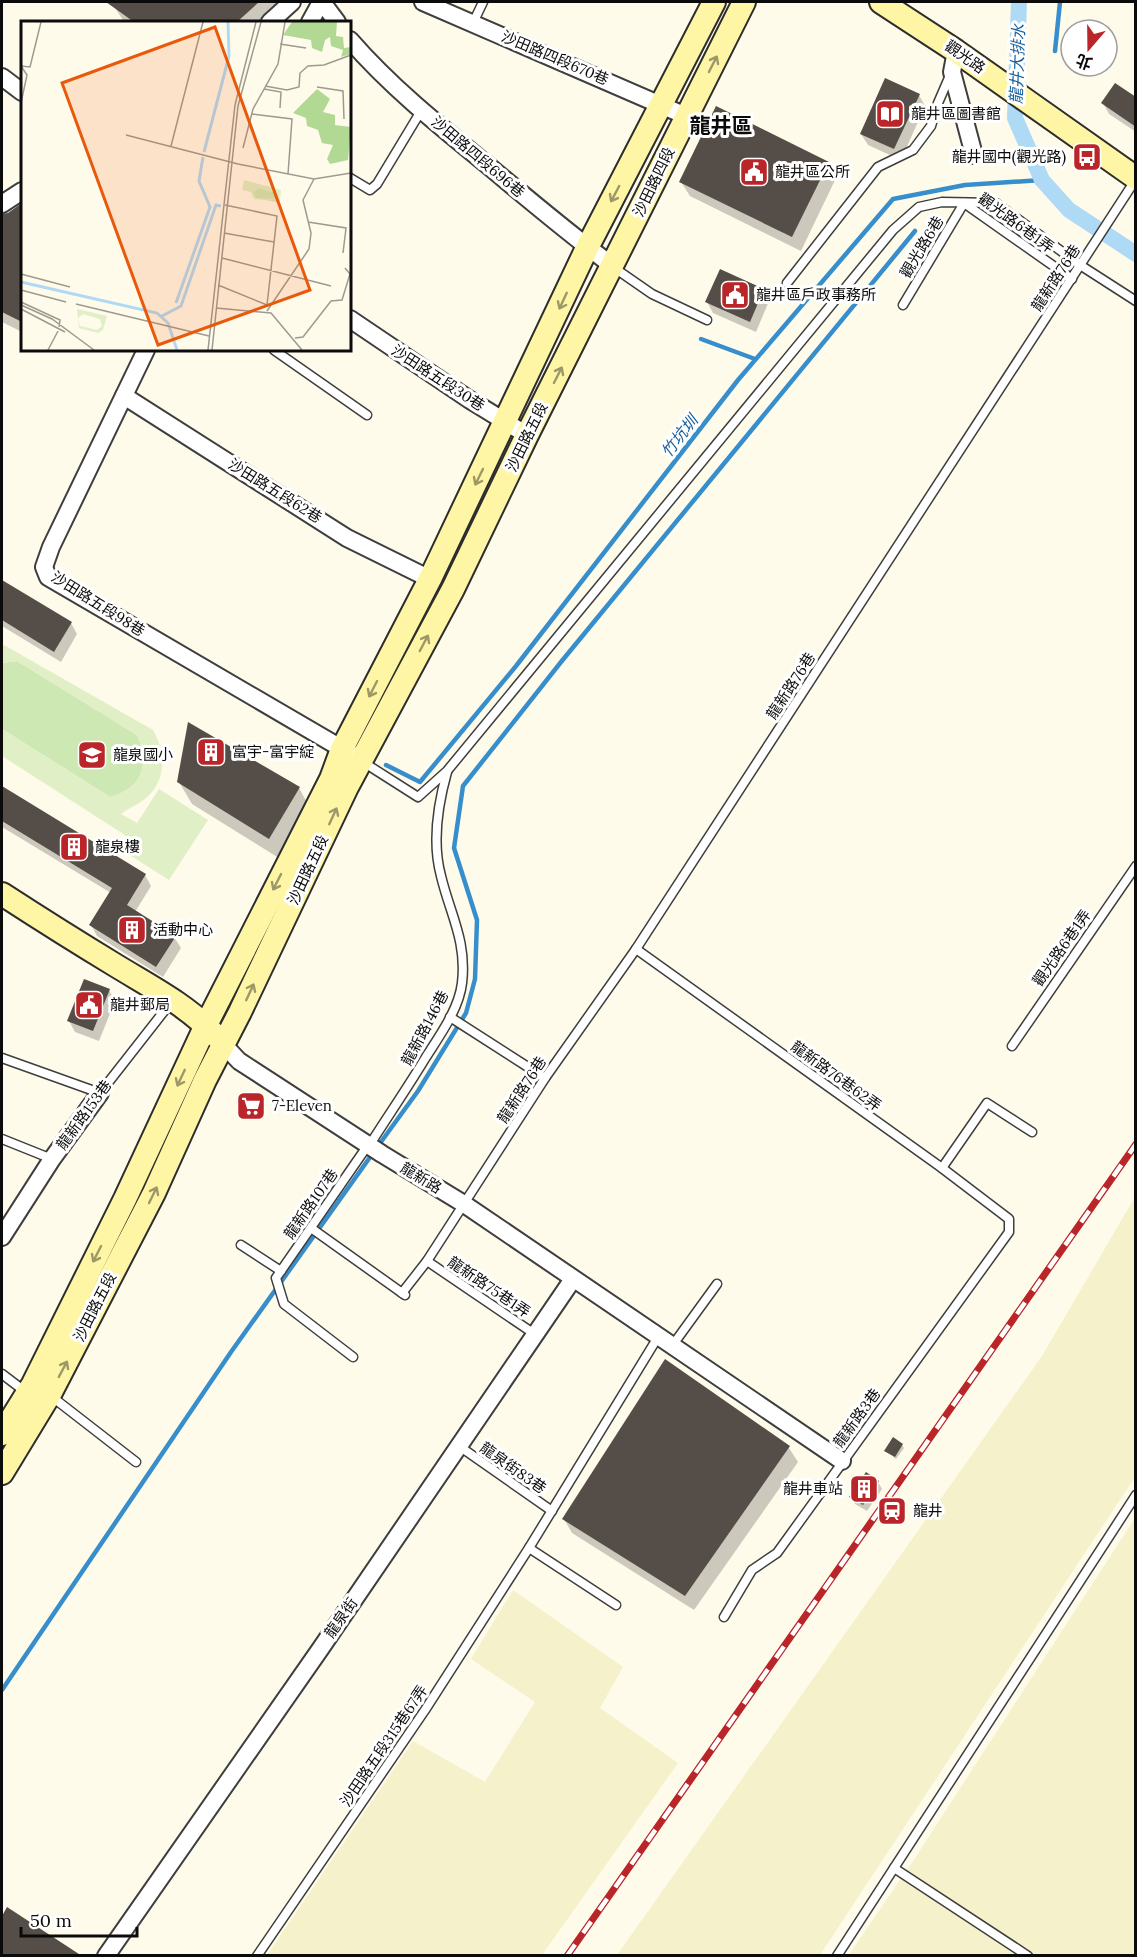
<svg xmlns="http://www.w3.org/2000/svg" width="1137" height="1957" viewBox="0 0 1137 1957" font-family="Lora,'Noto Sans TC',serif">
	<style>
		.farmland { fill: #f4f1cb }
		.green { fill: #cee8b4 }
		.pitch { fill: #e0efc6 }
		.shadow { fill: #0003 }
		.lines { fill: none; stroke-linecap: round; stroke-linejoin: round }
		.stream { stroke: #378ecc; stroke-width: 4.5 }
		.canal { stroke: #afdaf5; stroke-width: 16 }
		.building { fill: #544d48 }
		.lane-casing { stroke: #3e3e3e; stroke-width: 11 }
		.street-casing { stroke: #3e3e3e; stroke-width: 20 }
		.secondary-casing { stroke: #2d2d2d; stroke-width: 26 }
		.lane { stroke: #fff; stroke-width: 8 }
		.street { stroke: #fff; stroke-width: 16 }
		.secondary { stroke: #fff6a5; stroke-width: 22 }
		.rail-casing { stroke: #ba2529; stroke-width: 7 }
		.rail { stroke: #fff; stroke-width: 4.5; stroke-dasharray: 14; stroke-linecap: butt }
		.oneway { stroke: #9d9867 }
		.labels { text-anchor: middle; stroke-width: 6; stroke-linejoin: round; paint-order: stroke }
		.street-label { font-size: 15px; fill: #0b0b0b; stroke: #fff }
		.poi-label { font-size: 15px; fill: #0b0b0b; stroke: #fff; text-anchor: start }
		.water-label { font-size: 16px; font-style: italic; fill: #165f9b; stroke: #fff }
		.district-label { font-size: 21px; font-weight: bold; fill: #0b0b0b; stroke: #fff }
		.inset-river { fill: none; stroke: #afdaf5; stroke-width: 3 }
		.inset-road { fill: none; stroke: #9d9b91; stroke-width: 1.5 }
		.view { fill: #e8590c; fill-opacity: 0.15; stroke: #e8590c; stroke-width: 3 }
		.inset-edge { fill: none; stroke: #0b0b0b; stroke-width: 3 }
	</style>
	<rect width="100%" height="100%" fill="#fffbea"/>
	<!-- farmland -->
	<g class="farmland">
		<path d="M1135 1197V1477L820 1955H617L1042 1356Z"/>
		<path d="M1135 1518V1955L848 1956 915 1858Z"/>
		<path d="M513 1590 623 1667 600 1708 678 1763 542 1955H267L413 1741 485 1782 535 1702 471 1659Z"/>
	</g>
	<!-- green -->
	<path class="green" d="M17 661 137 735C150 764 143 788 110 797L2 729V663Z"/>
	<!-- pitch -->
	<path class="pitch" d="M4 645 153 730C166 752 167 781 145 799 138 805 128 808 121 814L137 823 159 789 208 820 169 880 120 849 128 837 2 756V729L110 797C143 788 150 764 137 735L17 661 2 663V646Z"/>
	<!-- shadow -->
	<g class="shadow">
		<path d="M117 2H278L275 9 261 22H124L114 6Z"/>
		<path d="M919 95 925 106 901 160 868 145 861 134Z"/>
		<path d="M1136 99V132L1109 114 1103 103Z"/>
		<path d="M828 163 836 178 801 251 690 196 681 182Z"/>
		<path d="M22 205V332L2 322V215L8 214Z"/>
		<path d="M763 290 769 301 756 332 713 313 707 302Z"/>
		<path d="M2 582 71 623 77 634 61 662 2 626Z"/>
		<path d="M179 782 299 788 311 810 282 860 192 804Z"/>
		<path d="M2 787 145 875 151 886 135 912 174 937 181 948 163 977 97 936 91 925 111 893 2 827Z"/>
		<path d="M109 990 115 1001 99 1041 75 1032 69 1021Z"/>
		<path d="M666 1361 789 1448 798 1462 694 1610 572 1533 564 1519Z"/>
		<path d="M902 1445 904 1448 896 1459 886 1451Z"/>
		<path d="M878 1482 882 1489 867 1511 855 1504 851 1497Z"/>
		<path d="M2 1917 80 1956H2Z"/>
	</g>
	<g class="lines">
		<!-- stream -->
		<g class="stream">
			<path d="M1055 51 1060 2"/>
			<path d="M701 339 755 359"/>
			<path d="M386 765 420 782 516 666 738 380 893 199 965 185 1042 180"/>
			<path d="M378 1146 418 1091 466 1013 475 979 477 920 454 848 463 786 561 662 915 231"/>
			<path d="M2 1690 231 1352 373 1153"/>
		</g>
		<!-- canal -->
		<path class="canal" d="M1019 2 1015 118 1042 180 1069 210 1136 254"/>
	</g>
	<!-- building -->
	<g class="building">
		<path d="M106 2H259L237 22H134Z"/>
		<path d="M885 78 920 94 894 149 860 134Z"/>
		<path d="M1115 83 1136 97V127L1101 103Z"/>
		<path d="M716 106 829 162 792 237 679 182Z"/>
		<path d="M22 203V322L2 312V214L8 213Z"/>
		<path d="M720 269 764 289 750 322 705 302Z"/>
		<path d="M2 580 72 622 54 652 2 620Z"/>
		<path d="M188 722 300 787 269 839 177 782Z"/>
		<path d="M2 786 146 874 127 905 176 936 156 967 89 925 112 888 2 821Z"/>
		<path d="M84 979 110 989 93 1031 67 1021Z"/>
		<path d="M665 1359 790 1446 685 1596 562 1519Z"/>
		<path d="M893 1437 903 1444 895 1457 884 1451Z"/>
		<path d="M866 1472 879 1481 863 1505 849 1497Z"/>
		<path d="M7 1907 82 1956H2V1916Z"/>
	</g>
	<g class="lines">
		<!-- lane casing -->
		<g class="lane-casing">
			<g id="lane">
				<path d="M473 23 483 2"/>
				<path d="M350 178 370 190 377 184 421 111"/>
				<path d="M964 203 1072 279"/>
				<path d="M613 267 652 294 707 320"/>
				<path d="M787 283 878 167 913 150 931 126 938 103 951 73"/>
				<path d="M903 305 964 203"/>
				<path d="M274 350 367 415"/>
				<path d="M363 762 418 797 447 771 893 230 919 207 942 202 996 203 1080 265 1136 301"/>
				<path d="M636 949 942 1168 1009 1219V1232L777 1553 752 1570 724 1617"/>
				<path d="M450 1017 545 1078"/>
				<path d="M1012 1046 1136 866"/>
				<path d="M2 1058 100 1093 172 1001"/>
				<path d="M2 1139 52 1159"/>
				<path d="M369 1146C388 1116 408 1087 426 1057 440 1035 459 1009 462 983 467 941 450 914 441 876 432 843 438 804 447 772"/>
				<path d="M942 1168 987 1103 1032 1132"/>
				<path d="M311 1228 405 1295"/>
				<path d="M241 1245 281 1271"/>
				<path d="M427 1261 536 1335"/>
				<path d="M402 1293 427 1261 545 1078 636 949 1136 179"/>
				<path d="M672 1346 717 1284"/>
				<path d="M353 1357 284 1304 276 1278 368 1145"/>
				<path d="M2 1374 27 1393"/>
				<path d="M51 1396 136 1462"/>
				<path d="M459 1446 552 1511"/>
				<path d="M529 1548 616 1605"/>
				<path d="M894 1868 1028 1956"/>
				<path d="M257 1956 425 1710 529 1548 658 1337"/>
				<path d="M837 1956 1136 1495"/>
			</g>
		</g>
		<!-- street casing -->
		<g class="street-casing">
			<g id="street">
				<path d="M322 2 337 22"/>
				<path d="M423 2 686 116"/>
				<path d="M270 22 292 2"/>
				<path d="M310 22 321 2"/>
				<path d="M350 40C390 86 437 124 485 163 527 198 569 234 613 266"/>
				<path d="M956 51 952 72 974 155"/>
				<path d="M2 77 22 92"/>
				<path d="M2 204 22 191"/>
				<path d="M350 319 470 400 527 435"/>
				<path d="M146 350 51 547 44 567 48 577 351 754"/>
				<path d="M124 396 347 538 430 579"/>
				<path d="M223 1044 239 1061 382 1154 464 1204 842 1461"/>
				<path d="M2 1237 52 1159 100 1093"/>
				<path d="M106 1956 321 1648 573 1279"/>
			</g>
		</g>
		<!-- secondary casing -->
		<g class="secondary-casing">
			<g id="secondary">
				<path d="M881 2 956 51 1136 178"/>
				<path d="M2 894C39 918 77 942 115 965 151 987 187 1005 216 1036"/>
				<path d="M2 1434 33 1384 125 1199 206 1025 331 779 342 749 430 579 587 248 714 2"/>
				<path d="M2 1473 50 1394 154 1193 205 1080 240 1012 347 787 453 589 527 435 744 2"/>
			</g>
		</g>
		<!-- lane -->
		<use href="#lane" class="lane"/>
		<!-- street -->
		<use href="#street" class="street"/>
		<!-- secondary -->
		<use href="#secondary" class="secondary"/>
		<!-- rail casing -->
		<g class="rail-casing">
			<path id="rail" d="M567 1956 1136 1144"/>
		</g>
		<!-- rail -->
		<use href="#rail" class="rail"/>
	</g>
	<!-- one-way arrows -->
	<defs><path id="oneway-shaft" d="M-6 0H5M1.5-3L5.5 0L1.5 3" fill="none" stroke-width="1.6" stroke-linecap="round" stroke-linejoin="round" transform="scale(1.5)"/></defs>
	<g class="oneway">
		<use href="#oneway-shaft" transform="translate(713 64) rotate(-63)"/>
		<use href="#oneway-shaft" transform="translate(615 194) rotate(118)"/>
		<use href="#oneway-shaft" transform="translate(563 301) rotate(115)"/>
		<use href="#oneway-shaft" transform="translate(558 375) rotate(-63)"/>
		<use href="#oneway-shaft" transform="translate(479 477) rotate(116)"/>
		<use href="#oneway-shaft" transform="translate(424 643) rotate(-62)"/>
		<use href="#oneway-shaft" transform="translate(373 689) rotate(117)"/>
		<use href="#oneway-shaft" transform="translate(333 816) rotate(-65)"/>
		<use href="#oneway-shaft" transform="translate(277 882) rotate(117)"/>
		<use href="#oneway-shaft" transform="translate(250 992) rotate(-65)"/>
		<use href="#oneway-shaft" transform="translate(181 1078) rotate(115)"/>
		<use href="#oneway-shaft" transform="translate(153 1195) rotate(-64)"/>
		<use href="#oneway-shaft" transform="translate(97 1254) rotate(117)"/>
		<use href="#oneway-shaft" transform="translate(63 1369) rotate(-62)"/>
	</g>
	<!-- icons -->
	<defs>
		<g id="library-square" transform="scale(1.5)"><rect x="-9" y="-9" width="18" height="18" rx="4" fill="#ba2529" stroke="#fff"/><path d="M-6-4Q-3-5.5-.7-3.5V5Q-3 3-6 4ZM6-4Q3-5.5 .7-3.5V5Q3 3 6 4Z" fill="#fff"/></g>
		<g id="bus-square" transform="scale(1.5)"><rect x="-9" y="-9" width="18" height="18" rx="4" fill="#ba2529" stroke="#fff"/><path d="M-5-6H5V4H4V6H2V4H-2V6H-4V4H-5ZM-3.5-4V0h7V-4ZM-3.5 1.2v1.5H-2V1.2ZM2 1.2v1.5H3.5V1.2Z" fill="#fff"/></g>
		<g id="civic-square" transform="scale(1.5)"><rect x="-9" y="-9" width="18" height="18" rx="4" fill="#ba2529" stroke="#fff"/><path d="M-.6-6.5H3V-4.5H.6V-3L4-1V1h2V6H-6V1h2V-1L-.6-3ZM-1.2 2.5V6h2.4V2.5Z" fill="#fff"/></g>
		<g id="building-square" transform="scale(1.5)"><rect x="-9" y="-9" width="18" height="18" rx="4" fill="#ba2529" stroke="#fff"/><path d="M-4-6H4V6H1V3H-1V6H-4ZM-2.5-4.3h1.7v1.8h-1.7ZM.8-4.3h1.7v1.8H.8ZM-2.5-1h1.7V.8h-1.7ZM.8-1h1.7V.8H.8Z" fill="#fff"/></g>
		<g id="school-square" transform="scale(1.5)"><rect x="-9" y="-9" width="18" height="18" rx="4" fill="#ba2529" stroke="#fff"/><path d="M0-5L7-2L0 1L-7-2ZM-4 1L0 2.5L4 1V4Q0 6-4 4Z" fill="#fff"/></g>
		<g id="supermarket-square" transform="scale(1.5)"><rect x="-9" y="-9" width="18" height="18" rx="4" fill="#ba2529" stroke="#fff"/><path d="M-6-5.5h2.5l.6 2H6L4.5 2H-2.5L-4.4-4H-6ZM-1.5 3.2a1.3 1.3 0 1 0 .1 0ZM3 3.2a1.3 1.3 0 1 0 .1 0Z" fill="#fff"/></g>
		<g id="station-square" transform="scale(1.5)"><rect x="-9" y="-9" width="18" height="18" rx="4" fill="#ba2529" stroke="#fff"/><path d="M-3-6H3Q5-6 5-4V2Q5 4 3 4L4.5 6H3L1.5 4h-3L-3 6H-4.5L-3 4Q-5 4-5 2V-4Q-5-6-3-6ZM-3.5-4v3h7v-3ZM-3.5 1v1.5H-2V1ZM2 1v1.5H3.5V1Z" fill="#fff"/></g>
	</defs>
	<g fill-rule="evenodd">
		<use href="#library-square" x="890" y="114"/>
		<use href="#bus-square" x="1087" y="157"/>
		<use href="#civic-square" x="754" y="172"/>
		<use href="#civic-square" x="735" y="295"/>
		<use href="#building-square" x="211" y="752"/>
		<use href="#school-square" x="92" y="755"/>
		<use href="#building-square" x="74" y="847"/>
		<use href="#building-square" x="132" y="930"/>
		<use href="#civic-square" x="89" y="1005"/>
		<use href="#supermarket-square" x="251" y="1106"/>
		<use href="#building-square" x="864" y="1489"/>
		<use href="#station-square" x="892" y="1511"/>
	</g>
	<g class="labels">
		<!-- street labels -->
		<g class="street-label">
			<text transform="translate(965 57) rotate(35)" y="5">觀光路</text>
			<text transform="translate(555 58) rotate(23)" y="5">沙田路四段670巷</text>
			<text transform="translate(478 157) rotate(40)" y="5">沙田路四段696巷</text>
			<text transform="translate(654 182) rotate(-64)" y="5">沙田路四段</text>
			<text transform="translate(1016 223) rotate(36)" y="5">觀光路6巷1弄</text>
			<text transform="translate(922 247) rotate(-59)" y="5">觀光路6巷</text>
			<text transform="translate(1056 278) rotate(-57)" y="5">龍新路76巷</text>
			<text transform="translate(438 378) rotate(33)" y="5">沙田路五段30巷</text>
			<text transform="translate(527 437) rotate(-64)" y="5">沙田路五段</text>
			<text transform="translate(275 491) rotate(32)" y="5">沙田路五段62巷</text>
			<text transform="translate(98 604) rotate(32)" y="5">沙田路五段98巷</text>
			<text transform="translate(791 686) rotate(-57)" y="5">龍新路76巷</text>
			<text transform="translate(308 870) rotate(-65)" y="5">沙田路五段</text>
			<text transform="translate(1062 948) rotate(-55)" y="5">觀光路6巷1弄</text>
			<text transform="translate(425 1028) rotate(-62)" y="5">龍新路146巷</text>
			<text transform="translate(836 1076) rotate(36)" y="5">龍新路76巷62弄</text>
			<text transform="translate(522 1090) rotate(-57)" y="5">龍新路76巷</text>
			<text transform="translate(84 1115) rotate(-54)" y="5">龍新路153巷</text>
			<text transform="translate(421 1178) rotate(31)" y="5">龍新路</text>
			<text transform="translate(311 1204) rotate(-55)" y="5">龍新路107巷</text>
			<text transform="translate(489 1287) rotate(34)" y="5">龍新路75巷1弄</text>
			<text transform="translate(95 1307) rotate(-63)" y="5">沙田路五段</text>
			<text transform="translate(857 1418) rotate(-54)" y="5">龍新路3巷</text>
			<text transform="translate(513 1468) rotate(35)" y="5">龍泉街83巷</text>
			<text transform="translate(341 1618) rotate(-55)" y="5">龍泉街</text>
			<text transform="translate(384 1746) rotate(-56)" y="5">沙田路五段315巷67弄</text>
		</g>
		<!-- poi labels -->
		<g class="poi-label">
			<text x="911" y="119">龍井區圖書館</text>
			<text x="1066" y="162" text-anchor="end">龍井國中(觀光路)</text>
			<text x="775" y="177">龍井區公所</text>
			<text x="756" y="300">龍井區戶政事務所</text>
			<text x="232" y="757">富宇-富宇綻</text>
			<text x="113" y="760">龍泉國小</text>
			<text x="95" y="852">龍泉樓</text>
			<text x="153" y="935">活動中心</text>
			<text x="110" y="1010">龍井郵局</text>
			<text x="272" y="1111">7-Eleven</text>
			<text x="843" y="1494" text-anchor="end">龍井車站</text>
			<text x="913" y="1516">龍井</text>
		</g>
		<!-- water labels -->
		<g class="water-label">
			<text transform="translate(1017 64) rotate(-88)" y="6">龍井大排水</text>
			<text transform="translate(679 436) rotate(-52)" y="6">竹坑圳</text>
		</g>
		<!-- district labels -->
		<g class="district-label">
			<text x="721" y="133">龍井區</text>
		</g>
	</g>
	<!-- overview -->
	<g transform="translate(21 21)">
		<rect width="330" height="330" fill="#fffbea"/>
		<path d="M237 167 256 172 258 178 255 181 235 177 232 172Z" fill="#cee8b4"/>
		<path d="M271 1H316L315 15 322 16 323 27 330 26V33L320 36 322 29 310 25 309 16 304 19 301 31 291 27 290 19 262 14ZM296 68 309 78 302 91 314 94V104L330 106 327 139 309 143 306 138 312 124 301 122 297 109 286 105 285 97 272 92Z" fill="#b2d994"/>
		<path d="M223 159 260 169 259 180 233 178 230 171 221 169ZM237 167 256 172 258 178 235 177 232 172ZM56 288 86 295 82 309 77 312 58 307ZM62 293 79 298 81 305 76 309 59 305 57 297Z" fill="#e0efc6" fill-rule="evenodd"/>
		<path class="inset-river" d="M183 131 208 35 207 1M0 261 136 292 147 302 156 329M155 282 189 186 178 160 182 136M141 295 160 285 195 184 200 185"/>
		<path class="inset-road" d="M259 23 285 27M0 45 9 46 20 1M0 45 6 54 0 82M0 48V69M244 65 266 69 278 66 279 52 287 45 303 44 330 34M296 66 322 70 323 98M243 68 260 71 259 87M231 93 271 98 267 153M105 114 217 143 293 158 330 152M150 125 182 1M222 127 232 88 257 43 264 1M204 184 256 195 246 284M287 201 325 207 322 232M203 212 253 221M201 237 310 265M0 253 49 266M197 264 246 284M0 269 45 281M0 281 39 299 38 306M55 283 188 315M0 284 31 298 73 329M195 287 250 292 281 329M0 288 44 311M246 290 288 228 290 212 282 179 293 158M274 317 282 316 310 280 321 279 329 253 324 247M27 329 37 310M187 329 214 84 235 1M191 329 217 85 240 1"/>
		<path class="view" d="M194 6 289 269 137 324 41 62Z"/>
		<rect width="330" height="330" class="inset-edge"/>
	</g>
	<!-- border -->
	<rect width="1137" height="1957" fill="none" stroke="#0b0b0b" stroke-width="6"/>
	<!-- north arrow -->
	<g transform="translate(1089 48) rotate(200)"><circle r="28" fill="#ffffff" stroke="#9d9d9d" stroke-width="1.5"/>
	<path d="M0-4.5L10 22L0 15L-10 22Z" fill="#ba2529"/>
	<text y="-9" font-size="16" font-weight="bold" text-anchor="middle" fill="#0b0b0b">北</text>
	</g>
	<!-- scale -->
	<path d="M21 1927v9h116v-9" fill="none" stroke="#0b0b0b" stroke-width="3"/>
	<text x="30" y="1927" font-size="18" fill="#0b0b0b" stroke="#ffffff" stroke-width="4.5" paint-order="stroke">50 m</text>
</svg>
